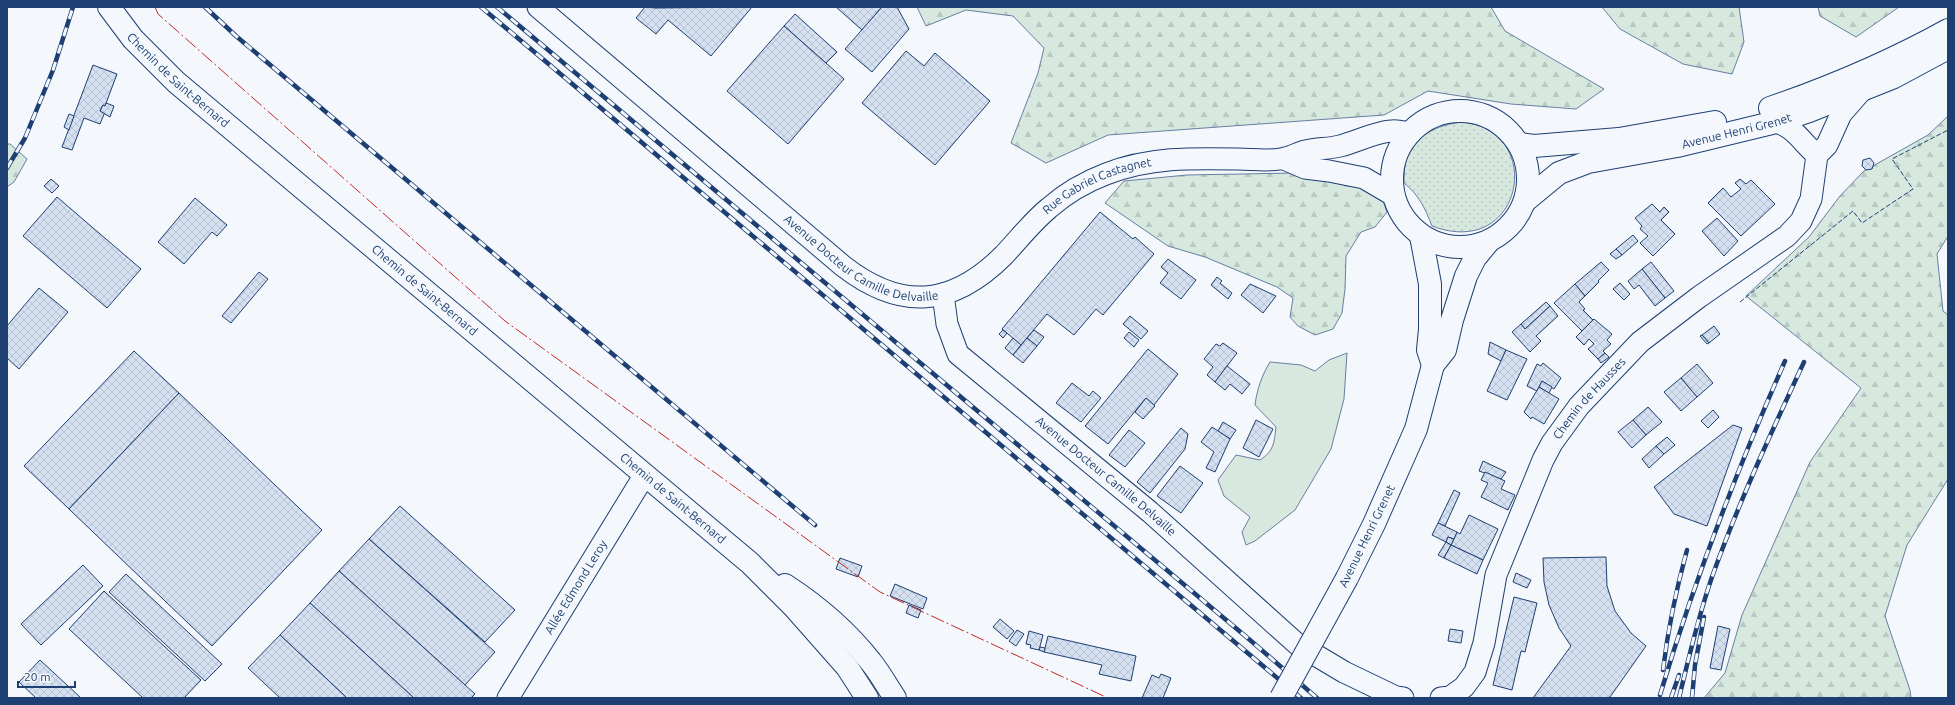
<svg xmlns="http://www.w3.org/2000/svg" width="1955" height="705" viewBox="0 0 1955 705" font-family="Ubuntu,sans-serif">
	<style>
		.grass { fill: url(#grass-dots); stroke: #687fa3 }
		.forest { fill: url(#forest-firs); stroke: #687fa3 }
		.green { fill: #d7e8df; stroke: #687fa3 }
		.building { fill: url(#building-cross-hatch); stroke: #1d3f73 }
		.lines { fill: none; stroke-linecap: round; stroke-linejoin: round }
		.minor-casing { stroke: #1d3f73; stroke-width: 23 }
		.major-casing { stroke: #1d3f73; stroke-width: 24 }
		.minor { stroke: #f4f7fb; stroke-width: 21 }
		.major { stroke: #f4f7fb; stroke-width: 22 }
		.rail-casing { stroke: #1d3f73; stroke-width: 4.5 }
		.rail { stroke: #f4f7fb; stroke-width: 3; stroke-dasharray: 9; stroke-linecap: butt }
		.major-bridge-casing { stroke: #1d3f73; stroke-width: 24; stroke-linecap: butt }
		.major-bridge { stroke: #f4f7fb; stroke-width: 22 }
		.fence { stroke: #1d3f73; stroke-width: 1; stroke-dasharray: 5 2; stroke-linecap: butt }
		.power { stroke: #c62828; stroke-width: 1; stroke-dasharray: 14 3 2 3; stroke-linecap: butt }
		.labels { text-anchor: middle; stroke-width: 3; stroke-linejoin: round; paint-order: stroke }
		.street-label { font-size: 12px; fill: #1d3f73; stroke: #f4f7fb }
	</style>
	<defs>
		<pattern id="grass-dots" width="8" height="8" patternUnits="userSpaceOnUse"><rect width="8" height="8" fill="#d7e8df"/><path d="M2 2h.1M6 6h.1" fill="none" stroke="#b8c8c3" stroke-width="1.8" stroke-linecap="round"/></pattern>
		<pattern id="forest-firs" width="22" height="20" patternUnits="userSpaceOnUse"><rect width="22" height="20" fill="#d7e8df"/><path d="M5 1l3.5 6h-7zM16 11l3.5 6h-7z" fill="#b8c8c3"/></pattern>
		<pattern id="building-cross-hatch" width="8" height="8" patternUnits="userSpaceOnUse"><rect width="8" height="8" fill="#d5e0f0"/><path d="M0 0l8 8M0 8l8-8" fill="none" stroke="#b6c1d1"/></pattern>
	</defs>
	<rect width="100%" height="100%" fill="#f4f7fb"/>
	<!-- grass -->
	<path class="grass" d="M1462 122C1468 123 1474 124 1480 126 1543 150 1516 258 1432 226 1425 208 1419 195 1404 183 1404 176 1404 168 1406 161 1414 135 1437 125 1462 122Z"/>
	<!-- forest -->
	<g class="forest">
		<path d="M917 7H1491L1505 31 1604 89 1576 109 1511 104 1428 91 1384 115 1108 135 1046 163 1011 143 1038 73 1044 48 1013 16 966 10 926 26Z"/>
		<path d="M1602 7H1739L1744 42 1732 74 1683 64 1620 29Z"/>
		<path d="M1818 7H1899L1856 37 1820 16Z"/>
		<path d="M1948 116V236L1937 254 1943 311 1948 315V479L1907 545 1885 616 1910 690 1911 698H1704L1725 673 1742 615 1810 462 1861 388 1746 296 1809 237 1840 196 1864 171 1928 135Z"/>
		<path d="M7 144H10L27 159 14 182 7 187Z"/>
		<path d="M1295 173 1355 183 1383 201 1387 212 1375 227 1361 232 1346 256 1345 289 1342 313 1333 329 1315 335 1298 326 1290 317 1293 298 1277 287 1205 257 1168 246 1105 203 1124 181 1187 175Z"/>
	</g>
	<!-- green -->
	<path class="green" d="M1347 353 1344 399 1331 449 1295 510 1255 541 1246 545 1242 532 1250 517 1224 496 1218 480 1236 455 1260 460C1274 451 1274 443 1276 427L1255 405C1257 389 1262 375 1270 362L1301 365 1315 371 1329 360Z"/>
	<!-- building -->
	<g class="building">
		<path d="M645 7 655 8 752 7 711 56 668 20 656 34 636 18Z"/>
		<path d="M836 7H882L862 30Z"/>
		<path d="M882 7H897L909 29 872 72 845 49Z"/>
		<path d="M795 14 837 52 826 63 784 26Z"/>
		<path d="M784 26 844 79 788 144 727 91Z"/>
		<path d="M906 51 924 66 935 53 990 101 935 165 862 103Z"/>
		<path d="M93 65 117 74 105 106 103 105 100 111 105 112 100 124 84 118 72 150 62 147Z"/>
		<path d="M106 103 114 106 110 117 100 111 103 105 105 106Z"/>
		<path d="M69 114 74 116 69 130 64 127Z"/>
		<path d="M1870 158 1874 163 1872 169 1866 170 1862 166 1863 160Z"/>
		<path d="M51 179 59 186 52 193 44 186Z"/>
		<path d="M1740 179 1746 184 1751 180 1775 204 1741 236 1708 203 1723 188 1731 197 1741 189 1735 183Z"/>
		<path d="M57 197 141 269 107 308 23 236Z"/>
		<path d="M195 198 227 225 217 236 212 232 184 264 158 242Z"/>
		<path d="M1652 204 1660 212 1664 207 1669 212 1661 220 1675 234 1653 256 1640 243 1648 236 1640 229 1642 226 1635 218Z"/>
		<path d="M1100 212 1133 239 1135 237 1154 254 1103 315 1096 309 1074 335 1047 314 1021 345 1002 329Z"/>
		<path d="M1717 218 1738 241 1724 256 1702 231Z"/>
		<path d="M1633 235 1638 241 1622 255 1616 249Z"/>
		<path d="M1616 249 1622 255 1616 259 1610 254Z"/>
		<path d="M1168 259 1196 280 1181 299 1160 283 1168 273 1161 267Z"/>
		<path d="M1601 262 1609 270 1598 281 1599 282 1585 296 1575 284Z"/>
		<path d="M1651 262 1674 291 1665 298 1642 269Z"/>
		<path d="M1642 269 1665 298 1655 306 1639 285 1634 289 1628 281Z"/>
		<path d="M259 272 268 279 231 323 222 316Z"/>
		<path d="M1217 277 1222 281 1220 283 1232 293 1228 299 1211 285Z"/>
		<path d="M1620 283 1630 294 1624 300 1613 289Z"/>
		<path d="M1250 284 1276 296 1263 313 1241 295Z"/>
		<path d="M1575 284 1585 296 1579 302 1585 309 1583 310 1593 320 1582 331 1554 303Z"/>
		<path d="M39 288 68 312 19 369 7 358V326Z"/>
		<path d="M1546 302 1550 306 1525 329 1521 324Z"/>
		<path d="M1550 306 1558 316 1536 336 1541 341 1530 352 1512 332 1521 324 1525 329Z"/>
		<path d="M1130 316 1148 331 1141 339 1123 324Z"/>
		<path d="M1594 319 1612 334 1607 340 1611 344 1603 351 1605 353 1598 359 1588 349 1594 344 1589 339 1584 345 1576 337Z"/>
		<path d="M1714 326 1720 334 1709 343 1702 335Z"/>
		<path d="M1003 330 1007 333 1003 338 999 334Z"/>
		<path d="M1034 330 1044 337 1037 346 1027 338Z"/>
		<path d="M1129 332 1139 340 1134 347 1124 338Z"/>
		<path d="M1702 335 1709 343 1707 344 1700 336Z"/>
		<path d="M1013 338 1021 345 1013 355 1005 348Z"/>
		<path d="M1027 338 1037 346 1023 363 1013 355Z"/>
		<path d="M1490 342 1506 350 1501 361 1488 354Z"/>
		<path d="M1223 343 1237 353 1215 382 1207 375 1213 367 1204 359 1216 344 1220 346Z"/>
		<path d="M1148 349 1178 374 1154 405 1146 398 1108 444 1085 426Z"/>
		<path d="M1506 350 1527 359 1507 400 1487 391Z"/>
		<path d="M134 351 179 393 69 509 24 466Z"/>
		<path d="M1605 353 1609 357 1601 363 1598 359Z"/>
		<path d="M1543 363 1561 378 1554 389 1542 381 1537 391 1527 386 1537 364 1541 366Z"/>
		<path d="M1697 364 1713 383 1697 397 1681 378Z"/>
		<path d="M1227 366 1250 384 1242 394 1230 384 1225 390 1215 382Z"/>
		<path d="M1681 378 1697 397 1681 411 1664 392Z"/>
		<path d="M1542 381 1552 387 1549 393 1539 387Z"/>
		<path d="M1072 383 1089 396 1093 391 1101 398 1081 422 1056 403Z"/>
		<path d="M1539 387 1559 399 1544 424 1532 417 1531 419 1524 412Z"/>
		<path d="M179 393 322 530 212 646 69 509Z"/>
		<path d="M1146 398 1155 406 1143 419 1135 412Z"/>
		<path d="M1648 407 1662 422 1646 435 1633 420Z"/>
		<path d="M1713 410 1719 417 1708 428 1701 421Z"/>
		<path d="M1256 420 1273 429 1259 457 1243 448Z"/>
		<path d="M1633 420 1646 435 1632 448 1618 432Z"/>
		<path d="M1223 422 1236 430 1230 439 1218 431Z"/>
		<path d="M1733 425 1742 428 1707 526 1674 514 1654 487Z"/>
		<path d="M1212 427 1230 439 1215 472 1206 468 1214 452 1201 442Z"/>
		<path d="M1181 428 1188 434 1185 449 1150 493 1137 482Z"/>
		<path d="M1129 430 1145 443 1125 467 1109 455Z"/>
		<path d="M1667 437 1675 445 1664 454 1656 446Z"/>
		<path d="M1656 446 1664 454 1649 468 1642 459Z"/>
		<path d="M1483 461 1506 472 1501 479 1479 471Z"/>
		<path d="M1180 466 1203 483 1181 513 1157 496Z"/>
		<path d="M1485 472 1505 481 1501 489 1515 495 1508 510 1481 497 1488 483 1481 480Z"/>
		<path d="M1454 490 1460 493 1445 526 1438 523Z"/>
		<path d="M400 506 515 610 485 642 369 539Z"/>
		<path d="M1469 515 1498 529 1483 560 1451 545 1457 532 1460 534Z"/>
		<path d="M1438 523 1457 532 1454 539 1448 537 1446 542 1432 535Z"/>
		<path d="M1448 537 1454 539 1451 545 1446 542Z"/>
		<path d="M369 539 495 652 465 685 339 571Z"/>
		<path d="M1446 542 1451 545 1444 558 1438 555Z"/>
		<path d="M1451 545 1483 560 1477 574 1444 558Z"/>
		<path d="M1606 557 1607 586 1615 611 1631 633 1646 646 1610 697 1607 698H1533L1571 646 1559 628 1549 605 1544 582 1543 558Z"/>
		<path d="M840 558 862 566 858 577 836 569Z"/>
		<path d="M83 565 103 586 41 645 21 624Z"/>
		<path d="M339 571 475 694 471 698H414L310 603Z"/>
		<path d="M1516 573 1531 580 1527 588 1513 582Z"/>
		<path d="M126 574 222 664 205 681 109 592Z"/>
		<path d="M895 584 927 598 923 609 890 596Z"/>
		<path d="M104 591 201 680 184 698H143L69 629Z"/>
		<path d="M1514 597 1537 603 1525 652 1521 651 1512 690 1493 685Z"/>
		<path d="M310 603 414 698H347L280 635Z"/>
		<path d="M909 605 921 610 918 618 906 613Z"/>
		<path d="M1000 619 1014 631 1007 639 993 627Z"/>
		<path d="M1718 626 1730 629 1721 670 1710 668Z"/>
		<path d="M1450 629 1463 631 1461 643 1448 641Z"/>
		<path d="M1017 630 1024 634 1016 646 1009 641Z"/>
		<path d="M1029 631 1043 635 1039 650 1030 648 1031 645 1026 644Z"/>
		<path d="M280 635 347 698H280L248 668Z"/>
		<path d="M1048 636 1136 656 1131 681 1099 674 1102 665 1044 652Z"/>
		<path d="M1040 647 1045 648 1044 652 1039 650Z"/>
		<path d="M40 660 81 698H36L19 682Z"/>
		<path d="M1161 674 1171 678 1163 698H1142L1152 675 1159 678Z"/>
	</g>
	<g class="lines">
		<!-- minor casing -->
		<g class="minor-casing">
			<g id="minor">
				<path id="s1" d="M538 7 843 266C901 311 952 307 1004 255 1019 239 1032 222 1049 208 1066 193 1085 182 1106 174 1149 157 1192 158 1238 159 1253 159 1271 162 1285 158 1292 157 1299 152 1306 151 1317 148 1329 149 1340 146 1356 142 1375 132 1391 131 1397 130 1404 132 1410 133"/>
				<path d="M1776 122C1796 128 1802 143 1817 155"/>
				<path d="M1284 159 1305 168 1329 171 1364 178 1393 195"/>
				<path id="s2" d="M943 294 947 324 958 354 1150 512 1297 644 1344 672 1396 697 1403 698"/>
				<path id="s3" d="M508 698 644 476"/>
				<path id="s4" d="M1441 698 1450 697 1464 687 1475 672 1484 643 1496 575 1543 460 1552 443 1579 406 1640 342 1699 297 1787 236 1801 221 1811 199 1817 155 1827 145 1841 114 1862 90"/>
			</g>
		</g>
		<!-- major casing -->
		<g class="major-casing">
			<g id="major">
				<path id="s5" d="M109 7 133 39 176 82 750 563 794 607 847 667 867 698"/>
				<path d="M1770 108C1831 87 1892 61 1948 30"/>
				<circle cx="1460" cy="179" r="68"/>
				<path d="M1519 144 1534 146 1619 139 1715 122"/>
				<path id="s6" d="M1525 201 1559 173 1588 162 1677 146 1776 122 1809 111 1894 77 1948 48"/>
				<path d="M1421 236 1430 284V329L1428 350 1433 365"/>
				<path d="M1347 578 1374 524 1416 429 1433 365 1445 350 1452 320 1466 276 1475 258 1489 241"/>
				<path d="M785 585C819 607 846 630 871 662 880 673 887 686 895 698"/>
			</g>
		</g>
		<!-- minor -->
		<use href="#minor" class="minor"/>
		<!-- major -->
		<use href="#major" class="major"/>
		<!-- rail casing -->
		<g class="rail-casing">
			<g id="rail">
				<path d="M205 7 236 36 815 525"/>
				<path d="M481 7 1301 698"/>
				<path d="M497 7 1250 640 1317 698"/>
				<path d="M7 168 25 138 53 70 73 7"/>
				<path d="M1663 670C1668 629 1676 590 1687 550"/>
				<path d="M1660 695C1694 581 1737 470 1785 361"/>
				<path d="M1671 698 1679 675"/>
				<path d="M1679 698C1689 657 1698 617 1712 577 1738 504 1771 433 1804 362"/>
				<path d="M1692 698 1695 665 1704 617"/>
			</g>
		</g>
		<!-- rail -->
		<use href="#rail" class="rail"/>
		<!-- major-bridge casing -->
		<g class="major-bridge-casing">
			<path id="major-bridge" d="M1281 698 1347 578"/>
		</g>
		<!-- major-bridge -->
		<use href="#major-bridge" class="major-bridge"/>
		<!-- fence -->
		<path class="fence" d="M1740 302 1853 211 1862 223 1913 189 1892 159 1948 130"/>
		<!-- power -->
		<path class="power" d="M155 7 158 14 505 321 880 592 1108 698"/>
	</g>
	<g class="labels">
		<!-- street labels -->
		<g class="street-label">
			<text dy="4" stroke="none"><textPath href="#s5" startOffset="101">Chemin de Saint-Bernard</textPath></text>
			<text dy="4" stroke="none"><textPath href="#s6" startOffset="227">Avenue Henri Grenet</textPath></text>
			<text dy="4" stroke="none"><textPath href="#s1" startOffset="700">Rue Gabriel Castagnet</textPath></text>
			<text dy="4" stroke="none"><textPath href="#s1" startOffset="414">Avenue Docteur Camille Delvaille</textPath></text>
			<text dy="4" stroke="none"><textPath href="#s5" startOffset="425">Chemin de Saint-Bernard</textPath></text>
			<text dy="4" stroke="none"><textPath href="#s4" startOffset="346">Chemin de Hausses</textPath></text>
			<text dy="4" stroke="none"><textPath href="#s2" startOffset="254">Avenue Docteur Camille Delvaille</textPath></text>
			<text dy="4" stroke="none"><textPath href="#s5" startOffset="749">Chemin de Saint-Bernard</textPath></text>
			<text transform="translate(1367 536) rotate(-64)" y="4">Avenue Henri Grenet</text>
			<text dy="4" stroke="none"><textPath href="#s3" startOffset="130">Allée Edmond Leroy</textPath></text>
		</g>
	</g>
	<!-- border -->
	<rect width="1955" height="705" fill="none" stroke="#1d3f73" stroke-width="16"/>
	<!-- scale -->
	<path d="M18 681v6h57v-6" fill="none" stroke="#1d3f73" stroke-width="2"/>
	<text x="24" y="681" font-size="12" fill="#1d3f73" stroke="#f4f7fb" stroke-width="3" paint-order="stroke">20 m</text>
</svg>
